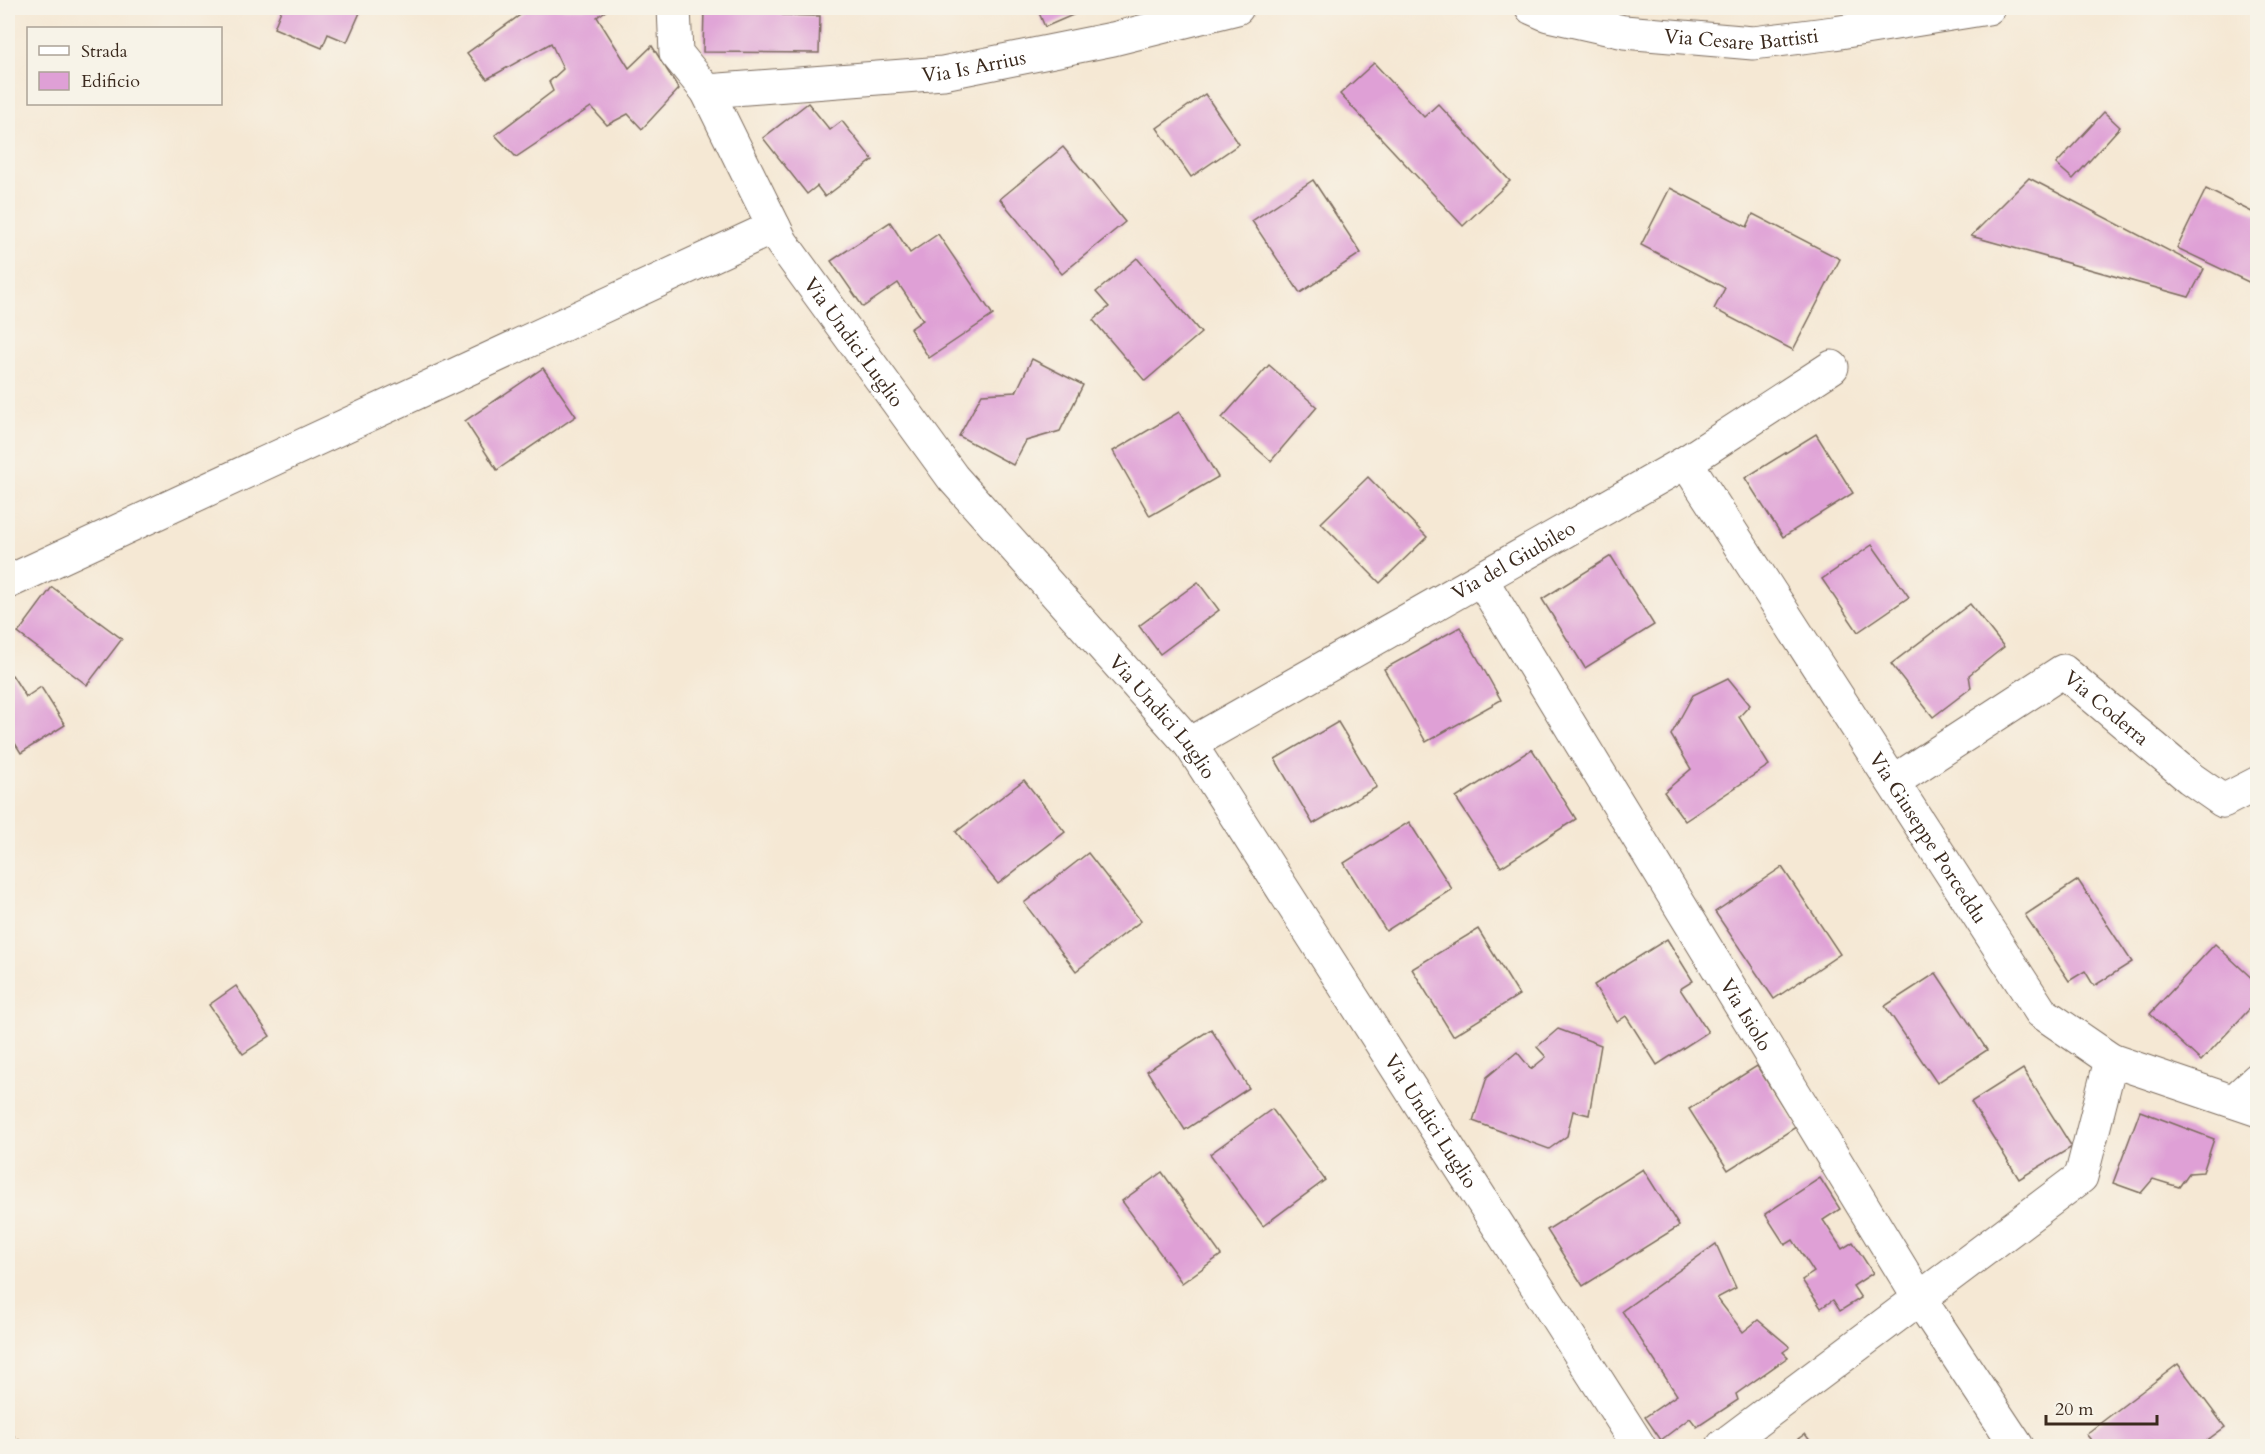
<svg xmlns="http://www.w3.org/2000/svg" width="2265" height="1454" viewBox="0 0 2265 1454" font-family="Cardo,serif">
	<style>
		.building { fill: #dfa0d6 }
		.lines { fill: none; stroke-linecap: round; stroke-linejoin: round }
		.minor-casing { stroke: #7c6c5e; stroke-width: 35 }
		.secondary-casing { stroke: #7c6c5e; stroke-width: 35 }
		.path { stroke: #7c6c5e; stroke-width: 4; stroke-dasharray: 1.5 4.5; stroke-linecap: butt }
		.minor { stroke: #fff; stroke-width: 33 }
		.secondary { stroke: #fff; stroke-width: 33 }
		.labels { text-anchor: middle; stroke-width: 4.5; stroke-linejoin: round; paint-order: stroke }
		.street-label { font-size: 20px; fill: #3b2a1e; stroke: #f7f3e8 }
	</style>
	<rect width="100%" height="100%" fill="#f7f3e8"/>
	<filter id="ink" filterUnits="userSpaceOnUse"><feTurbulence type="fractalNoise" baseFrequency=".0167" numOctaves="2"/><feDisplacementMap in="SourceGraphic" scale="12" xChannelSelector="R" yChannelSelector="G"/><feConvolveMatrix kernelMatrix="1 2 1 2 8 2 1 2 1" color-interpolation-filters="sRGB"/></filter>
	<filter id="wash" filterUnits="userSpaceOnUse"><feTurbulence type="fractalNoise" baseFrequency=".008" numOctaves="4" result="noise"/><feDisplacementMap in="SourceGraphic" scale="24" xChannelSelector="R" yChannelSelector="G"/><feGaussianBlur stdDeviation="1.35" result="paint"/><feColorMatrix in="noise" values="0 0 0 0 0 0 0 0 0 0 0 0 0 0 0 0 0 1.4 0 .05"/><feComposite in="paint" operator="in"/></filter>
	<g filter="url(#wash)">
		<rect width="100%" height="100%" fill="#f5e8d4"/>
		<g id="blocks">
			<!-- building -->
			<g class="building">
				<path d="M282 8H362L347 42 328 34 322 48 274 28Z"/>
				<path d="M530 8H610L597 17 629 68 652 46 679 89 642 129 628 114 607 125 591 107 516 157 495 135 553 91 549 82 563 69 551 43 487 79 467 53Z"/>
				<path d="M704 8H784L783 15 820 16 819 53 703 52Z"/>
				<path d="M1037 8H1089L1045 27Z"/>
				<path d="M1374 63 1424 117 1438 104 1510 181 1463 226 1340 94Z"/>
				<path d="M1205 94 1239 144 1191 177 1157 128Z"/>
				<path d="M808 103 830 130 842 121 873 160 825 197 817 186 807 194 763 138Z"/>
				<path d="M2104 112 2120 127 2073 179 2056 164Z"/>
				<path d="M1063 147 1125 222 1062 274 1000 199Z"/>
				<path d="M2029 178 2204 269 2189 297 1971 236Z"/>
				<path d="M1313 180 1361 253 1300 293 1252 221Z"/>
				<path d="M1670 188 1747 227 1753 214 1840 259 1793 350 1714 309 1725 288 1641 245Z"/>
				<path d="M2206 189 2258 215 2257 286 2177 248Z"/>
				<path d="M890 222 910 253 938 234 993 315 929 358 910 329 923 320 898 283 863 307 831 261Z"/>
				<path d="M1137 258 1201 333 1145 381 1093 320 1109 307 1096 292Z"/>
				<path d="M1032 359 1083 385 1060 431 1026 441 1013 465 959 436 982 394 1016 392Z"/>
				<path d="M1269 365 1317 407 1271 461 1222 418Z"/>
				<path d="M543 368 576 416 497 470 465 421Z"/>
				<path d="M1179 412 1218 477 1150 516 1113 451Z"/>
				<path d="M1816 434 1853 493 1783 537 1745 478Z"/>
				<path d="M1368 477 1427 537 1380 583 1321 523Z"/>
				<path d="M1872 545 1909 597 1858 632 1822 579Z"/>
				<path d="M1611 556 1654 625 1585 668 1542 599Z"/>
				<path d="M1198 582 1219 610 1160 654 1139 626Z"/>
				<path d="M52 587 122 639 87 685 18 633Z"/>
				<path d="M1970 604 2004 647 1969 675 1971 688 1933 717 1891 664Z"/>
				<path d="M1460 627 1501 700 1426 742 1384 669Z"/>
				<path d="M12 675 26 697 41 687 65 725 21 753 8 732V678Z"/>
				<path d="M1728 678 1750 705 1739 717 1769 765 1685 821 1664 792 1691 769 1671 735 1693 695Z"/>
				<path d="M1338 722 1377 787 1313 824 1275 759Z"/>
				<path d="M1532 749 1576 819 1501 867 1456 798Z"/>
				<path d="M1024 780 1065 832 998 884 956 832Z"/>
				<path d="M1409 822 1452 889 1386 931 1344 863Z"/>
				<path d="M1088 853 1141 921 1076 971 1024 903Z"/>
				<path d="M1782 867 1840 954 1774 999 1715 912Z"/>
				<path d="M2078 880 2132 962 2094 986 2085 971 2069 981 2025 915Z"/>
				<path d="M1478 929 1519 995 1453 1036 1412 969Z"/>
				<path d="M1667 939 1693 981 1680 989 1708 1032 1657 1065 1626 1016 1617 1022 1594 985Z"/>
				<path d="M2215 944 2258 984V1000L2201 1061 2150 1014Z"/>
				<path d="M1936 973 1987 1050 1937 1083 1885 1006Z"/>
				<path d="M236 986 270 1036 243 1054 209 1005Z"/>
				<path d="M1211 1029 1249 1088 1185 1130 1147 1071Z"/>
				<path d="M1558 1029 1601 1045 1589 1115 1573 1111 1567 1136 1549 1149 1473 1121 1487 1077 1517 1052 1531 1069 1546 1057 1537 1047Z"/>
				<path d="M1757 1066 1796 1127 1728 1170 1689 1109Z"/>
				<path d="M2023 1069 2072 1147 2019 1179 1971 1102Z"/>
				<path d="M1272 1109 1325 1180 1263 1226 1210 1154Z"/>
				<path d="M2140 1111 2214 1139 2203 1172 2189 1173 2179 1187 2153 1179 2141 1193 2113 1183Z"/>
				<path d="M1643 1169 1679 1226 1583 1286 1547 1230Z"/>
				<path d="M1162 1172 1221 1255 1182 1283 1122 1201Z"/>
				<path d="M1820 1178 1840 1209 1823 1220 1842 1249 1853 1242 1873 1273 1853 1286 1861 1298 1840 1311 1833 1300 1821 1308 1802 1280 1814 1272 1793 1240 1785 1245 1765 1214Z"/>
				<path d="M1716 1244 1736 1288 1717 1298 1743 1332 1758 1320 1790 1347 1783 1352 1788 1357 1736 1394 1738 1400 1697 1427 1690 1418 1661 1440 1645 1417 1677 1395 1622 1311Z"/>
				<path d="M2178 1364 2225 1427 2199 1446H2096L2086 1434Z"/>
				<path d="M1805 1434 1814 1446H1788Z"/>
			</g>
		</g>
	</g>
	<g filter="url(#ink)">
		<use href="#blocks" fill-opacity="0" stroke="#7c6c5e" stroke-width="1.5"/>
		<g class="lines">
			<!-- minor casing -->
			<g class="minor-casing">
				<g id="minor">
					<path id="s1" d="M674 8 676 53 707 91 782 243 953 478 1190 744 1639 1446"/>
					<path id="s2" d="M707 91 943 73 1113 39 1237 8"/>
					<path id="s3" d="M1686 462 2041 1012 2111 1060 2258 1110"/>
					<path id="s4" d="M1481 579 1919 1298 2017 1446"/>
					<path d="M8 582 774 227"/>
					<path id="s5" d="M1190 744 1686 462 1832 367"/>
					<path id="s6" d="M1893 782 2063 671 2190 778 2223 801 2258 783"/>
					<path d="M2234 1101 2258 1079"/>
					<path d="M1723 1446 2081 1177 2111 1060"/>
				</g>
			</g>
			<!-- secondary casing -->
			<g class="secondary-casing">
				<g id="secondary">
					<path id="s7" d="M1532 8 1548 15 1624 32 1753 43 1834 33 1988 8"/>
				</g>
			</g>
			<!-- path -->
			<path class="path" d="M8 1433 25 1446"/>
			<!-- minor -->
			<use href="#minor" class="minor"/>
			<!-- secondary -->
			<use href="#secondary" class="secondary"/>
		</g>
	</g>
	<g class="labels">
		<!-- street labels -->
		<g class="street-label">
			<text dy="7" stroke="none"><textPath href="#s7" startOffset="213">Via Cesare Battisti</textPath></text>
			<text dy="7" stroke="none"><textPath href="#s2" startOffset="268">Via Is Arrius</textPath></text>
			<text dy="7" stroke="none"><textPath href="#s1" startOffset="386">Via Undici Luglio</textPath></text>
			<text dy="7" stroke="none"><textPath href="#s5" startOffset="372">Via del Giubileo</textPath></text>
			<text dy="7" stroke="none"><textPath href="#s6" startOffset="260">Via Coderra</textPath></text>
			<text dy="7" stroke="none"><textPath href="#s1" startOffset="872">Via Undici Luglio</textPath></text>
			<text dy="7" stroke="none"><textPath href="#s3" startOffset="447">Via Giuseppe Porceddu</textPath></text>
			<text dy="7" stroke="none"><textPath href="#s4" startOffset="510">Via Isiolo</textPath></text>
			<text dy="7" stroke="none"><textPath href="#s1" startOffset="1358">Via Undici Luglio</textPath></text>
		</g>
	</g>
	<!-- margin -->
	<rect width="2265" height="1454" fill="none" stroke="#f7f3e8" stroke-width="30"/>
	<!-- legend -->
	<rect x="27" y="27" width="195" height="78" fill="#f7f3e8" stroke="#aca397" stroke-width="1.5"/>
	<rect x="39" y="46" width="30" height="9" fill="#ffffff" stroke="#aca397" stroke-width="1.5"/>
	<text x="81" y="57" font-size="18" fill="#3b2a1e">Strada</text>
	<rect x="39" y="72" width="30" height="18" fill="#dfa0d6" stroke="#aca397" stroke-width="1.5"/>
	<text x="81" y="87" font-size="18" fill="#3b2a1e">Edificio</text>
	<!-- scale -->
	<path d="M2046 1415v9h111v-9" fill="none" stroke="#3b2a1e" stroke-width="3"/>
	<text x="2055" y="1415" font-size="18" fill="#3b2a1e" stroke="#f7f3e8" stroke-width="4.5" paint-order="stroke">20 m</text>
</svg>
